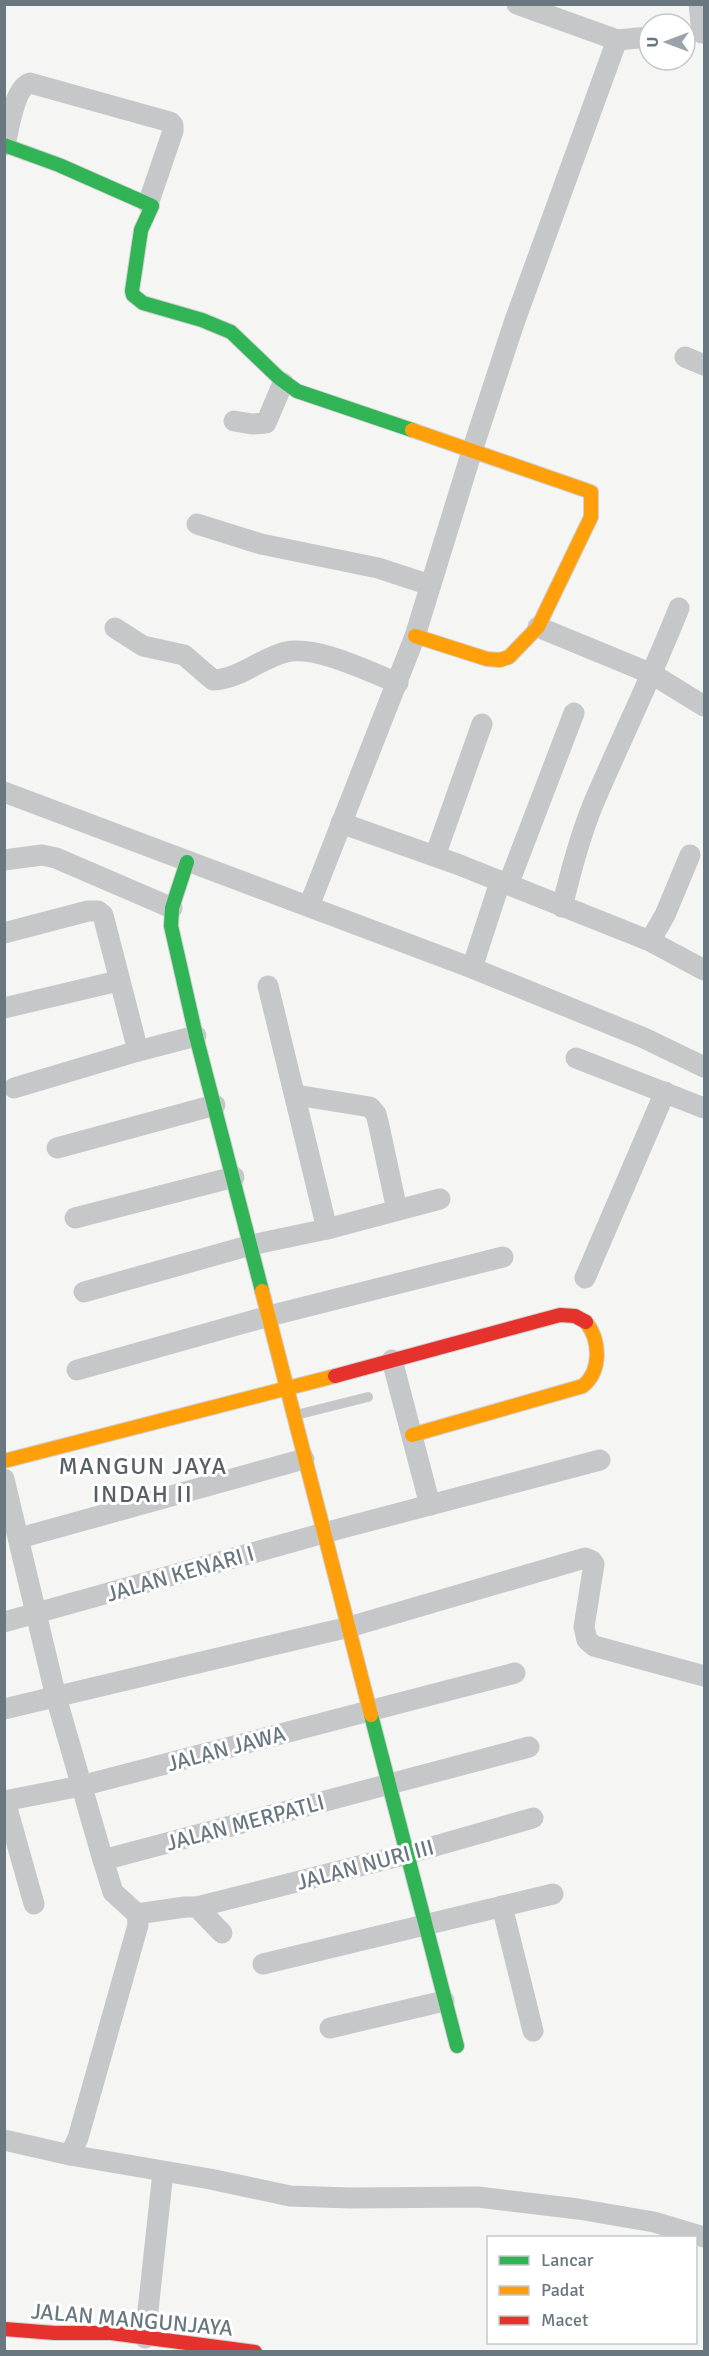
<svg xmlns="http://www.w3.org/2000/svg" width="709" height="2356" viewBox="0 0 709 2356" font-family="Signika,sans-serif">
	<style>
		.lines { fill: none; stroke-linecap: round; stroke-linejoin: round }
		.fast-casing { stroke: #d0d1d1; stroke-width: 16 }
		.slow-casing { stroke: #d0d1d1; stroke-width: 16 }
		.jam-casing { stroke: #d0d1d1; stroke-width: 16 }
		.lane { stroke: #c6c7c8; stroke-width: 10 }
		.street { stroke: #c6c7c8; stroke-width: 21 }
		.fast { stroke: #30b455; stroke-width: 14 }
		.slow { stroke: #ff9f0a; stroke-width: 14 }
		.jam { stroke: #e5322d; stroke-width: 14 }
		.labels { text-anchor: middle; stroke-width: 6; stroke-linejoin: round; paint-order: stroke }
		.street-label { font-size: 22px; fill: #697780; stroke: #fff }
		.neighbourhood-label { font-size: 24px; letter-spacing: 1.5px; fill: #566066; stroke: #fff }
	</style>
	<rect width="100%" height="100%" fill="#f5f5f4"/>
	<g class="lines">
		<!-- fast casing -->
		<g class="fast-casing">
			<g id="fast">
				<path d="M4 145 59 165 152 206 141 230 132 291 133 295 143 303 202 320 231 332 279 378 297 391 412 430"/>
				<path d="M187 862 172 908 171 926 196 1036 262 1291"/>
				<path d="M371 1715 457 2046"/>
			</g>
		</g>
		<!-- slow casing -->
		<g class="slow-casing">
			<g id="slow">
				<path d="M412 430 591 492V517L538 627 509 657 500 660 487 659 415 636"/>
				<path d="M262 1291 371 1715"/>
				<path d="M412 1435 583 1386C602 1370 600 1340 586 1322"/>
				<path d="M4 1461 335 1376"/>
			</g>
		</g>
		<!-- jam casing -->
		<g class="jam-casing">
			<g id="jam">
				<path d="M335 1376 560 1315 575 1316 586 1322"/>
				<path d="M4 2329 55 2333H111L255 2352"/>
			</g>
		</g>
		<!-- lane -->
		<path class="lane" d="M296 1415 368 1397"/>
		<!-- street -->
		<g class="street">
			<path d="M517 4 617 40 649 37"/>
			<path d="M699 4 702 33"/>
			<path d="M5 145C9 129 14 88 30 83L170 122 173 125V131L148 204"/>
			<path d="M685 357 704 365"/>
			<path d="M234 421 252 424 266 423 283 383"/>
			<path d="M197 524 261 544 378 568 430 585"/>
			<path d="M538 627 652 674 704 706"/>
			<path d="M115 628 143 646 184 655 213 680C240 679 261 658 286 652 317 645 369 672 398 683"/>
			<path d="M4 792 472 968 644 1038 704 1067"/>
			<path d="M341 823 457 864 650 941 704 970"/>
			<path d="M435 856 482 724"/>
			<path d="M4 860 42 855 56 858 172 908"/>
			<path d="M508 885 574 713"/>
			<path d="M309 906 415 636 472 451 514 323 617 40"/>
			<path d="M562 907C571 871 580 836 594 802 622 737 653 674 679 608"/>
			<path d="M4 933 88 911H98L103 915 138 1051"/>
			<path d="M650 941 665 915 690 855"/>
			<path d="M472 968 500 882"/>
			<path d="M268 986 327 1229"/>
			<path d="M4 1008 118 981"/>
			<path d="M576 1058 704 1108"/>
			<path d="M14 1088 138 1051 196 1036"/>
			<path d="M296 1095 370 1107 376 1114 379 1126 397 1210"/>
			<path d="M57 1148 215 1105"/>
			<path d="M75 1218 234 1177"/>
			<path d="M585 1278 665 1092"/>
			<path d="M84 1292 251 1245 327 1229 440 1199"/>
			<path d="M392 1360 430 1505"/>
			<path d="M77 1370 269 1316 503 1257"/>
			<path d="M4 1479 56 1697 103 1860 113 1892 137 1914 138 1925 78 2138 70 2155"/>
			<path d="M20 1538 304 1459"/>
			<path d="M4 1622 335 1530 600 1460"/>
			<path d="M4 1709 349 1627 585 1558 592 1561 594 1564 584 1627 587 1640 594 1646 704 1676"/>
			<path d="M4 1801 81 1786 515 1673"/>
			<path d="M5 1801 34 1904"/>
			<path d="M103 1860 529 1747"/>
			<path d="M502 1906 533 2031"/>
			<path d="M197 1907 407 1854 533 1818"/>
			<path d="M137 1914 185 1907H197L222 1933"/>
			<path d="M263 1964 553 1894"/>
			<path d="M330 2028 444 2001"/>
			<path d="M4 2140 70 2155 210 2179 290 2196 350 2198 478 2197 578 2209 654 2222 704 2237"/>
			<path d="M145 2338 163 2172"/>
		</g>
		<!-- fast -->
		<use href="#fast" class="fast"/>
		<!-- slow -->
		<use href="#slow" class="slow"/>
		<!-- jam -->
		<use href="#jam" class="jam"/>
	</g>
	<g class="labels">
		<!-- street labels -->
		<g class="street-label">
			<text transform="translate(180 1573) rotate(-16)" y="8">JALAN KENARI I</text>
			<text transform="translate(226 1748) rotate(-15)" y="8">JALAN JAWA</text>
			<text transform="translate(245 1822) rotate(-15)" y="8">JALAN MERPATLI</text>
			<text transform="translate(365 1864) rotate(-15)" y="8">JALAN NURI III</text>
			<text transform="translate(132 2319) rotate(5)" y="8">JALAN MANGUNJAYA</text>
		</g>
		<!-- neighbourhood labels -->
		<g class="neighbourhood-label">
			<text x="143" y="1474">MANGUN JAYA<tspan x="143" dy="28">INDAH II</tspan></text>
		</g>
	</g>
	<!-- border -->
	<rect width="709" height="2356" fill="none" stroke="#697780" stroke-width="12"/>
	<!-- legend -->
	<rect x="487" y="2236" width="210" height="108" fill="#ffffff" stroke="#c3c9cc" stroke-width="1.5"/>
	<rect x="499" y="2256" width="30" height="9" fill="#30b455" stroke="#c3c9cc" stroke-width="1.5"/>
	<text x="541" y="2266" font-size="18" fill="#697780">Lancar</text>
	<rect x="499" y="2286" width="30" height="9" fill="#ff9f0a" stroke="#c3c9cc" stroke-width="1.5"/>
	<text x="541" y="2296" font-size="18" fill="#697780">Padat</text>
	<rect x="499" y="2316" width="30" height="9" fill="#e5322d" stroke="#c3c9cc" stroke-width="1.5"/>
	<text x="541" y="2326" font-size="18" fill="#697780">Macet</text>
	<!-- north arrow -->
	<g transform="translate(667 42) rotate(270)"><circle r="28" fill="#ffffff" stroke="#c3c9cc" stroke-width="1.5"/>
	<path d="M0-4.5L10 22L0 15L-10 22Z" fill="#9aa3a9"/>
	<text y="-9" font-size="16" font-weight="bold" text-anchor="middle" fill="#697780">U</text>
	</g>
</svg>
